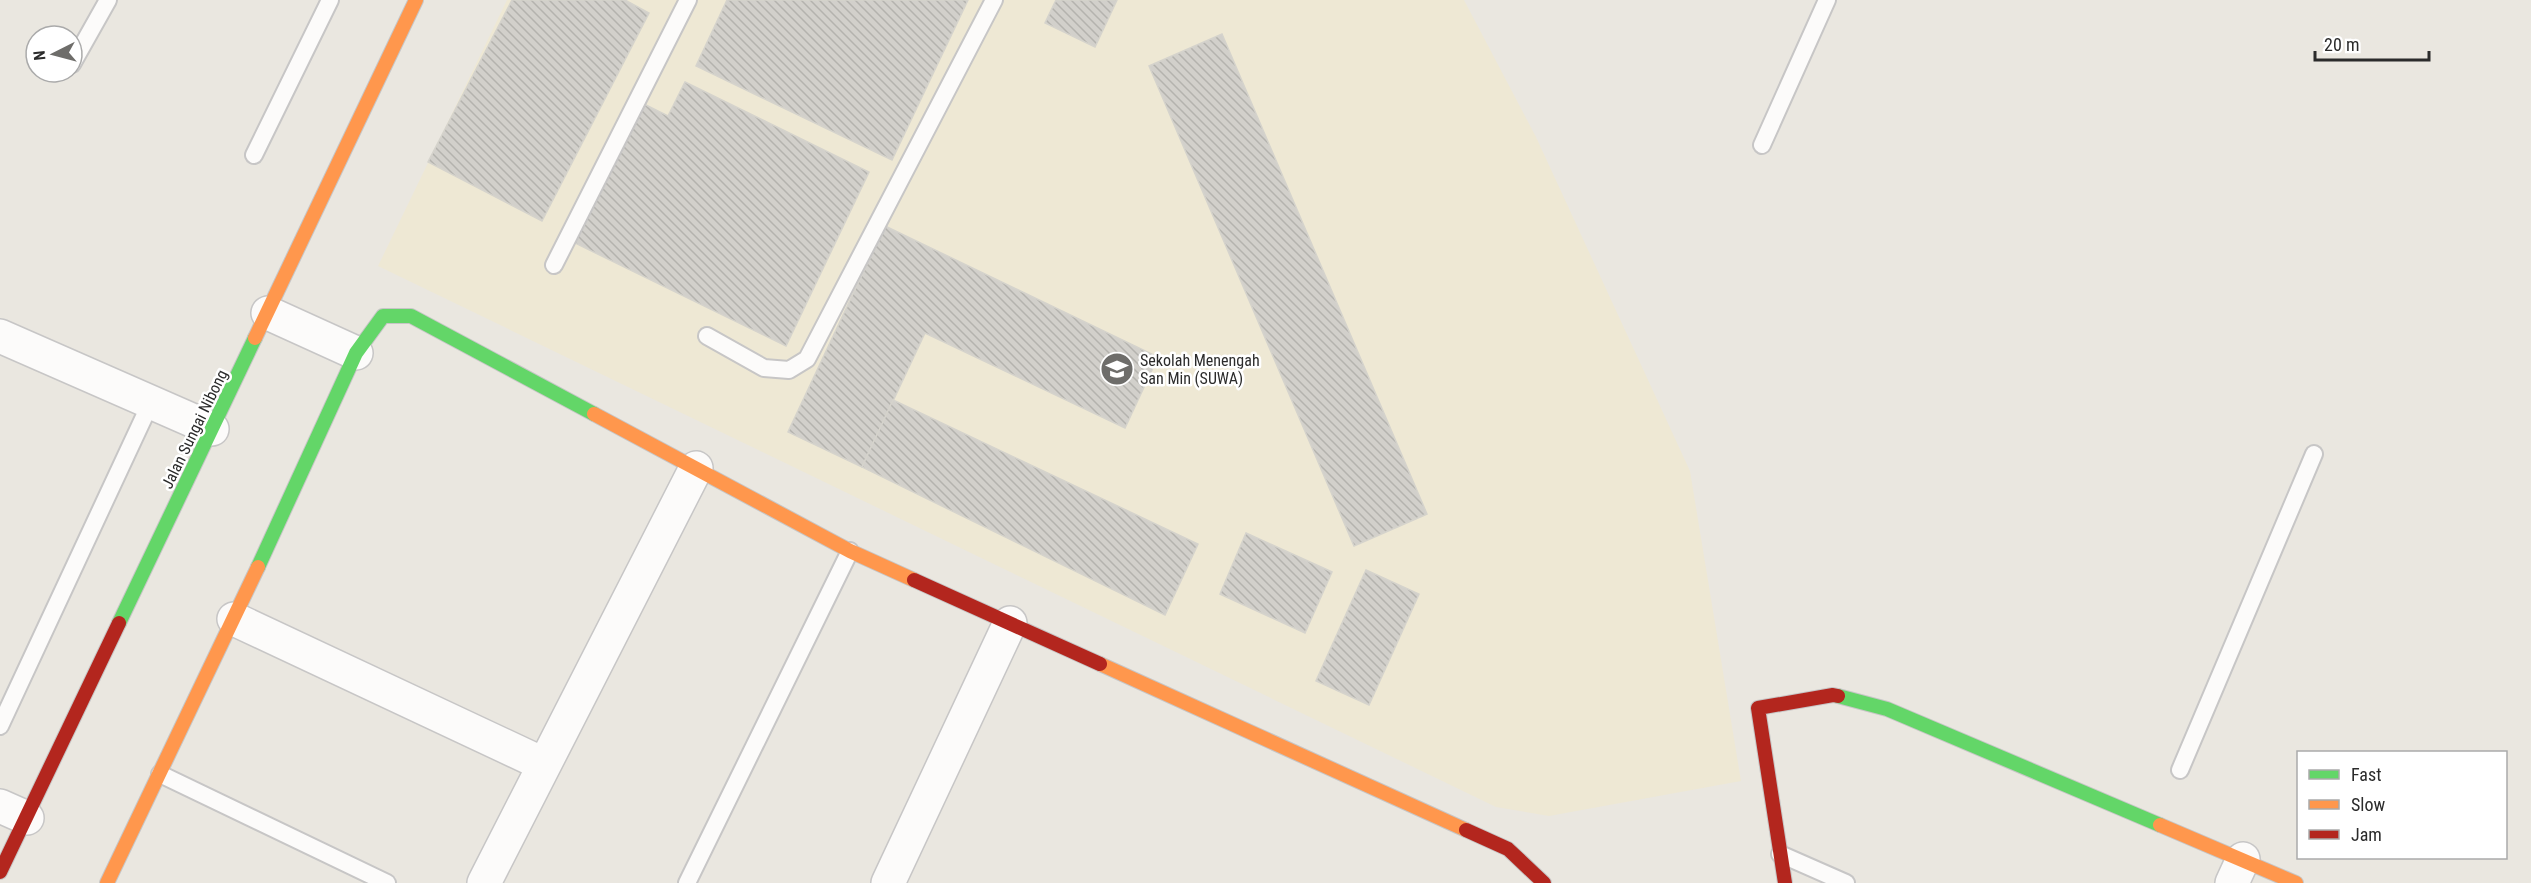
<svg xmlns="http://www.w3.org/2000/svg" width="2531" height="883" viewBox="0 0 2531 883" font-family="'Roboto Condensed',sans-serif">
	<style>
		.education { fill: #eee8d4 }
		.building { fill: url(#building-back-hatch); stroke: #d5d3cc; stroke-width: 1.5 }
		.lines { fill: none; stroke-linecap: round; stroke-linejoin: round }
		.lane-casing { stroke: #c7c6c6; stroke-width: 20 }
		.street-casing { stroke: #c7c6c6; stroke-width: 36 }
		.fast-casing { stroke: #c7c6c6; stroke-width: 16 }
		.slow-casing { stroke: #c7c6c6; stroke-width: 16 }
		.jam-casing { stroke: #c7c6c6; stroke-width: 16 }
		.lane { stroke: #fcfbfa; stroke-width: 16 }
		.street { stroke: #fcfbfa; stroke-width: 33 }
		.fast { stroke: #63d668; stroke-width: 14 }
		.slow { stroke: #ff974d; stroke-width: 14 }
		.jam { stroke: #b3261e; stroke-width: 14 }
		.labels { text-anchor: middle; stroke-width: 5; stroke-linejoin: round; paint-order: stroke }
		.poi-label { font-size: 16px; fill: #2b2b2b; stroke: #fff; text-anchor: start }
		.street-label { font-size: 16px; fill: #2b2b2b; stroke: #fff }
	</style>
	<defs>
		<pattern id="building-back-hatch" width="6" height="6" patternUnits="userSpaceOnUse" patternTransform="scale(1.5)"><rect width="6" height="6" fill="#d2d0cb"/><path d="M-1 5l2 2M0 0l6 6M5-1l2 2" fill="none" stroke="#b4b3ae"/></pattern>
	</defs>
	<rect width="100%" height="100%" fill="#eae7e0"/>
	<!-- education -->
	<path class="education" d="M507 0H1464L1536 137 1690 471 1741 781 1549 816 1496 807 378 266Z"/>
	<!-- building -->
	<g class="building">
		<path d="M512 0H625L649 13 542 221 428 162Z"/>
		<path d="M727 0H968L892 160 696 66Z"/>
		<path d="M1056 0H1117L1095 47 1045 23Z"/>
		<path d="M1222 34 1427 514 1354 546 1149 66Z"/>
		<path d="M685 82 869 172 786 346 573 242 640 102 668 116Z"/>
		<path d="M885 226 1158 357 1125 428 925 333 862 467 788 432Z"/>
		<path d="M893 400 1198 544 1165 615 862 467Z"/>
		<path d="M1246 533 1332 572 1305 633 1220 594Z"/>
		<path d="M1366 570 1419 594 1369 705 1316 681Z"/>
	</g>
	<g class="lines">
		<!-- lane casing -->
		<g class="lane-casing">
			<g id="lane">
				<path d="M72 64 108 0"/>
				<path d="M1762 145 1827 0"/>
				<path d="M254 155 330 0"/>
				<path d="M554 265 688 0"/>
				<path d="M707 336 764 368 789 370 807 359 994 0"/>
				<path d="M0 726 151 402"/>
				<path d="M2180 770 2314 454"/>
				<path d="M160 774 387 883"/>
				<path d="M1780 854 1846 883"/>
				<path d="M687 883 850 551"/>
			</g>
		</g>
		<!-- street casing -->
		<g class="street-casing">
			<g id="street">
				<path d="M268 313 356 353"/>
				<path d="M0 336 212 429"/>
				<path d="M234 619 543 764"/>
				<path d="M0 806 27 818"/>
				<path d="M484 883 696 468"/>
				<path d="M888 883 1010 623"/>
				<path d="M2232 883 2243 859"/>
			</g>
		</g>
		<!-- fast casing -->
		<g class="fast-casing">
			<g id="fast">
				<path d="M258 567 356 353 383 316H411L594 414"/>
				<path d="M119 623 255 338"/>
				<path d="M1838 696 1887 709 2160 825"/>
			</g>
		</g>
		<!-- slow casing -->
		<g class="slow-casing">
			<g id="slow">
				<path d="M255 338 416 0"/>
				<path d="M594 414 850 551 914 580"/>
				<path d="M1100 664 1466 830"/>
				<path d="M2160 825 2296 883"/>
				<path d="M107 883 258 567"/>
			</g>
		</g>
		<!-- jam casing -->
		<g class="jam-casing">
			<g id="jam">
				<path d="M914 580 1100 664"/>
				<path d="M1466 830 1508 849 1544 883"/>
				<path d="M0 872 119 623"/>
				<path d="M1785 883 1758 708 1833 695 1838 696"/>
			</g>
		</g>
		<!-- lane -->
		<use href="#lane" class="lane"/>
		<!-- street -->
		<use href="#street" class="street"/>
		<!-- fast -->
		<use href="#fast" class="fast"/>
		<!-- slow -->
		<use href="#slow" class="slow"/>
		<!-- jam -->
		<use href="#jam" class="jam"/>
	</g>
	<!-- icons -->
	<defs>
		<g id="school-disc" transform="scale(1.725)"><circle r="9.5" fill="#6e6d6a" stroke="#fff"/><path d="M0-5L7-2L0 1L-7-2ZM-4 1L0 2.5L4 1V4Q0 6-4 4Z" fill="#fff"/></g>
	</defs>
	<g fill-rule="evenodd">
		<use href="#school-disc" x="1117" y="369"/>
	</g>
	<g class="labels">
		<!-- poi labels -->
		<g class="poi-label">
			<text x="1140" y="366">Sekolah Menengah<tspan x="1140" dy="18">San Min (SUWA)</tspan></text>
		</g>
		<!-- street labels -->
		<g class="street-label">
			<text transform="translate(194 429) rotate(-64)" y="6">Jalan Sungai Nibong</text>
		</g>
	</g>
	<!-- legend -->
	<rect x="2297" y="751" width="210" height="108" fill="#ffffff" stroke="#aaaaaa" stroke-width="1.5"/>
	<rect x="2309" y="770" width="30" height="9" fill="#63d668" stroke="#aaaaaa" stroke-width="1.5"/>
	<text x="2351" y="781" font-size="18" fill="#2b2b2b">Fast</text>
	<rect x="2309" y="800" width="30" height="9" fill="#ff974d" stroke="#aaaaaa" stroke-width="1.5"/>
	<text x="2351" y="811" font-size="18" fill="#2b2b2b">Slow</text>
	<rect x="2309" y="830" width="30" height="9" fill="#b3261e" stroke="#aaaaaa" stroke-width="1.5"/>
	<text x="2351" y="841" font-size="18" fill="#2b2b2b">Jam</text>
	<!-- north arrow -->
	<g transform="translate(54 54) rotate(264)"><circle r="28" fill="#ffffff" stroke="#aaaaaa" stroke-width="1.5"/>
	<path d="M0-4.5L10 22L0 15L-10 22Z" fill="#6e6d6a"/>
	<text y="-9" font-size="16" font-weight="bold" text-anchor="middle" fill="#2b2b2b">N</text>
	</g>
	<!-- scale -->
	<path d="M2315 51v9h114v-9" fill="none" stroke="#2b2b2b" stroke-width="3"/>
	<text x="2324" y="51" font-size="18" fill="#2b2b2b" stroke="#ffffff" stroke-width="4.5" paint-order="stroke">20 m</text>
</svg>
